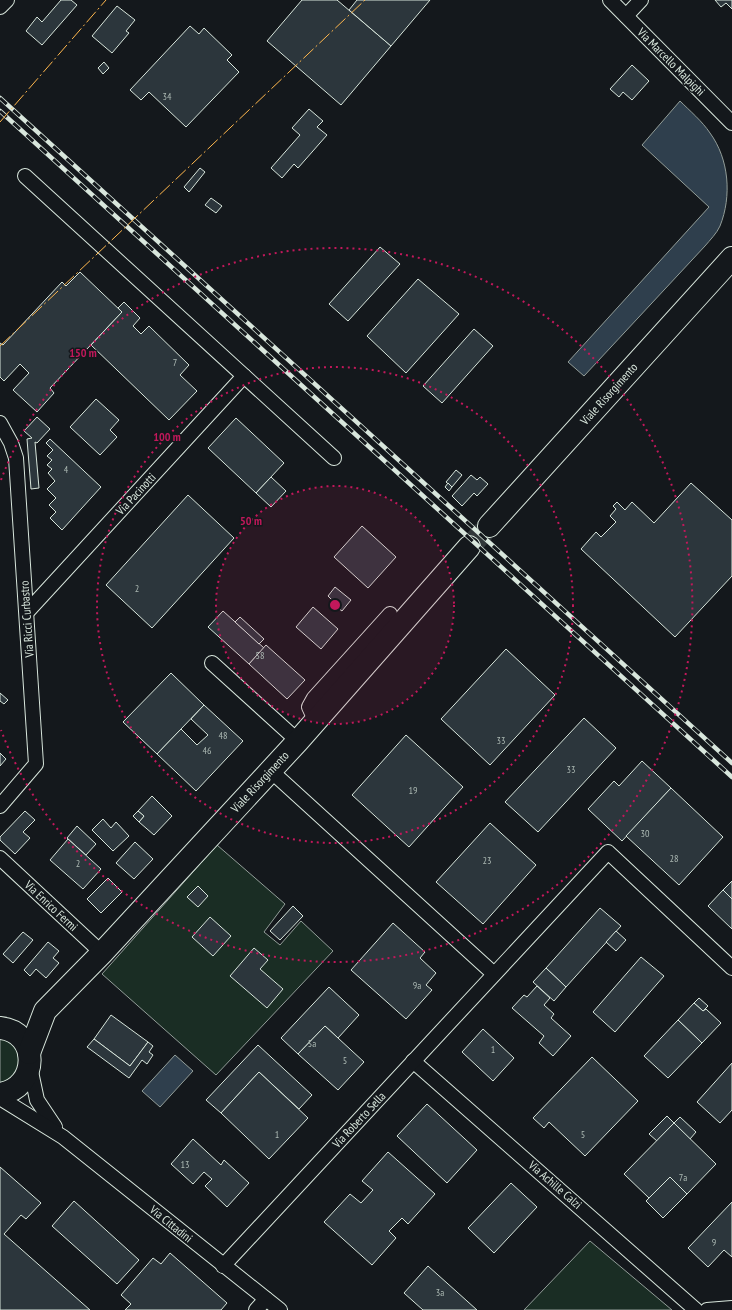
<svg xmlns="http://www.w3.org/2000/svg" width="732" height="1310" viewBox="0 0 732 1310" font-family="'PT Sans Narrow',sans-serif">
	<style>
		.green { fill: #1a2d24; stroke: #939e99 }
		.water { fill: #2f3f4d; stroke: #939e99 }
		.building { fill: #2c363c; stroke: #d8e6dc }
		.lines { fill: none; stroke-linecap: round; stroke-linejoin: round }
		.primary-tunnel { stroke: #313739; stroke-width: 22; stroke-dasharray: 22 11; stroke-linecap: butt }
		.minor-casing { stroke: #d8e6dc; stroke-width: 16 }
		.primary-casing { stroke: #d8e6dc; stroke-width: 24 }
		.minor { stroke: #14181c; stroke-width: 14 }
		.primary { stroke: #14181c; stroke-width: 22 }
		.rail-casing { stroke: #d8e6dc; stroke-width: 4.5 }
		.rail { stroke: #14181c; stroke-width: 3; stroke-dasharray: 9; stroke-linecap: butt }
		.power { stroke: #ffb74d; stroke-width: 1; stroke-dasharray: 14 3 2 3; stroke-linecap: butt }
		.ring { fill: none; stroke: #c2185b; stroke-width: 2; stroke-dasharray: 2 4 }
		.labels { text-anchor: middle; stroke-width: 3; stroke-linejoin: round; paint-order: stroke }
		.number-label { font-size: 10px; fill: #adbab4 }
		.street-label { font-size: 12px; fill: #d8e6dc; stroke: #14181c }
		.centre { fill: #c2185b; stroke: #14181c; stroke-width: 2 }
		.ring-label { font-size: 12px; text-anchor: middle; font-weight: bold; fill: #c2185b; stroke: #14181c; stroke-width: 3; stroke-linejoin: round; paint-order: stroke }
	</style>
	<rect width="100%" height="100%" fill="#14181c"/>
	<!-- green -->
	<g class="green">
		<path d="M217 845 285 904 264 932 280 945 301 921 333 951 216 1075 102 974Z"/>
		<path d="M0 1036 11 1040 21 1056 18 1073 0 1086Z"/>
		<path d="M590 1241 672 1310H524Z"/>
	</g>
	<!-- water -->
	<g class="water">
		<path d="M680 101C690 111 702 121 710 133 729 159 732 196 720 226 717 233 710 240 705 246L584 376 568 362 709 207 642 145Z"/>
		<path d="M175 1055 193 1071 160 1107 142 1091Z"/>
	</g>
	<!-- building -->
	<g class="building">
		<path d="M61 0H71L77 5 42 45 26 31 37 17 42 22Z"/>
		<path d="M302 0H337L391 46 341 105 267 41Z"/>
		<path d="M357 0H430L391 46 349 10Z"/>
		<path d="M715 0H732V9L726 3 721 7Z"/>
		<path d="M117 6 135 20 126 31 129 33 112 53 92 36Z"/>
		<path d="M190 26 199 34 204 28 232 55 227 60 239 72 186 127 149 92 141 100 130 90Z"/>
		<path d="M104 62 109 68 103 74 98 68Z"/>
		<path d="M632 65 649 81 632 100 623 92 619 97 610 89Z"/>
		<path d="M309 109 323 121 317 127 327 135 298 168 294 164 282 178 271 168 300 135 292 128Z"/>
		<path d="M200 168 205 172 189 192 184 187Z"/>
		<path d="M211 198 222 206 216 213 205 205Z"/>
		<path d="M380 247 400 264 348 321 329 304Z"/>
		<path d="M80 272 122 312 50 388 54 393 37 412 13 390 29 373 20 364 4 381 0 377V343L3 345 62 282 66 286Z"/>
		<path d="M418 279 459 314 406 373 367 336Z"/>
		<path d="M124 302 140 318 133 326 141 334 149 326 189 365 180 375 197 391 169 420 91 345 122 312 118 308Z"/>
		<path d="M474 329 493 346 442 403 423 386Z"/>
		<path d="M96 399 119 420 110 430 117 437 100 455 70 427Z"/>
		<path d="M37 417 50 429 37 443 35 442 39 488 31 489 27 439 32 438 24 431Z"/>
		<path d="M236 418 284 463 256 493 208 448Z"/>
		<path d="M50 439 101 487 62 530 50 518 56 512 49 505 56 498 47 489 55 481 48 473 52 469 47 465 52 460 47 456 53 450 46 443Z"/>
		<path d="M456 470 462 475 452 487 446 482Z"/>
		<path d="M471 475 477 480 480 477 488 484 477 496 474 493 462 506 452 496Z"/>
		<path d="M271 477 286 491 271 507 256 493Z"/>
		<path d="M448 483 452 487 449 491 445 487Z"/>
		<path d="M691 483 732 520V576L675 637 581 549 596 532 601 537 616 522 610 516 616 509 613 506 617 502 625 510 632 502 654 523Z"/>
		<path d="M188 495 234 538 152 628 106 585Z"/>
		<path d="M362 526 396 557 368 588 334 557Z"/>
		<path d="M335 587 351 600 342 611 330 602 332 600 328 596Z"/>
		<path d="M313 607 338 629 321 649 296 627Z"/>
		<path d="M223 611 264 648 249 664 208 627Z"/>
		<path d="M240 617 264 639 259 644 235 622Z"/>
		<path d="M266 645 305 680 287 699 249 664Z"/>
		<path d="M506 649 555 695 490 765 441 719Z"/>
		<path d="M171 673 204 705 157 754 123 722Z"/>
		<path d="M0 693 8 700 4 704 0 701Z"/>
		<path d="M204 705 243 741 196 791 157 754 181 729 197 745 208 735 191 719Z"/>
		<path d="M584 718 616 748 538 832 505 802Z"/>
		<path d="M406 735 463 787 409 847 352 795Z"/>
		<path d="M0 753 6 759 0 766Z"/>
		<path d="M642 761 671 788 622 841 588 809 614 781 619 786Z"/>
		<path d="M671 788 723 837 679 885 626 836Z"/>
		<path d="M152 796 172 816 154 835 139 822 144 816 138 811Z"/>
		<path d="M25 811 35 820 23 832 30 838 15 854 0 840V837Z"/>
		<path d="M138 811 144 816 139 822 133 816Z"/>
		<path d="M103 819 111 828 116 822 129 836 113 851 92 830Z"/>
		<path d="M490 823 536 865 483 924 436 882Z"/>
		<path d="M77 826 96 844 86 855 67 838Z"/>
		<path d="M68 839 101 869 83 889 50 860Z"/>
		<path d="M135 842 153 859 134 879 116 863Z"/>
		<path d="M108 878 122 892 101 913 87 899Z"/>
		<path d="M732 881V899L723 890Z"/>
		<path d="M198 886 208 896 198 907 187 897Z"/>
		<path d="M723 890 732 899V929L708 906Z"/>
		<path d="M293 906 303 916 280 940 270 931Z"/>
		<path d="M600 908 621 926 566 987 546 968Z"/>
		<path d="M210 917 231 936 213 956 192 937Z"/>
		<path d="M393 923 425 952 420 958 436 973 426 985 432 990 406 1019 351 970Z"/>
		<path d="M616 931 626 940 616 951 606 942Z"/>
		<path d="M23 932 33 940 13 963 3 954Z"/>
		<path d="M48 942 59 951 53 958 59 963 46 978 36 969 30 976 24 970Z"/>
		<path d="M254 948 268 960 260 969 283 989 267 1008 230 976Z"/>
		<path d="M641 957 664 976 615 1032 593 1012Z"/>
		<path d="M546 968 566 987 554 1001 533 982Z"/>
		<path d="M537 986 550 998 544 1005 554 1014 551 1018 571 1036 553 1056 539 1043 544 1036 512 1008 524 995 527 997Z"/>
		<path d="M329 987 359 1015 338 1038 325 1026 298 1054 281 1038Z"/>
		<path d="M699 998 708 1006 703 1011 694 1003Z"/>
		<path d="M694 1003 703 1011 706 1009 721 1023 702 1043 678 1020Z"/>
		<path d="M111 1015 148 1042 130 1066 94 1039Z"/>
		<path d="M678 1020 702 1043 668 1078 644 1056Z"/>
		<path d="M325 1026 364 1062 338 1090 298 1054Z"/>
		<path d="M483 1029 514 1058 493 1081 462 1052Z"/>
		<path d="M94 1039 130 1066 148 1042 153 1046 149 1052 153 1055 147 1064 142 1060 129 1078 87 1047Z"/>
		<path d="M258 1045 312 1095 299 1109 259 1072 221 1113 206 1100Z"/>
		<path d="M592 1057 638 1101 585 1156 549 1122 544 1128 533 1118Z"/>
		<path d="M732 1063V1110L720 1123 697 1102Z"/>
		<path d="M259 1072 308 1118 269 1159 221 1113Z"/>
		<path d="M427 1104 477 1150 447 1183 397 1136Z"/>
		<path d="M667 1116 674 1123 657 1141 649 1134Z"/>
		<path d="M680 1117 696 1132 690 1139 674 1123Z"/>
		<path d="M674 1123 716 1164 687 1194 670 1177 649 1198 624 1174Z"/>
		<path d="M193 1139 221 1165 224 1160 249 1183 227 1207 205 1186 212 1179 204 1172 193 1184 171 1164Z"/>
		<path d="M388 1152 435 1194 408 1224 402 1218 389 1231 396 1238 372 1265 324 1222 350 1194 361 1203 373 1190 362 1181Z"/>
		<path d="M0 1167 41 1203 26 1219 21 1215 4 1234 90 1310H0Z"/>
		<path d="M670 1177 687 1194 663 1218 646 1201Z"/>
		<path d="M511 1183 537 1207 494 1253 468 1228Z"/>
		<path d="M74 1201 139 1260 117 1284 52 1226Z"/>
		<path d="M732 1202V1257L724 1250 708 1267 688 1248Z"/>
		<path d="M170 1253 227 1303 221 1310H125L131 1304 121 1295 153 1258 161 1264Z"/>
		<path d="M428 1266 457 1292 477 1310H423L404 1293Z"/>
	</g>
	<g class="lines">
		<!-- primary-tunnel -->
		<path class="primary-tunnel" d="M469 547 489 526"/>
		<!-- minor casing -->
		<g class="minor-casing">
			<g id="minor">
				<path d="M610 0 732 123"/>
				<path d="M0 7 7 0"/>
				<path d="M626 16 641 0"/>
				<path d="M25 176 334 458"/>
				<path d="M0 423 11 443 16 458 36 764 0 806"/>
				<path d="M27 612 244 376"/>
				<path d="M212 663 298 741"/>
				<path d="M315 720 309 707 314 698 390 614"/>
				<path d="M270 770 494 974"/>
				<path d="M0 858 102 953"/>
				<path d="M413 1061 696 1310"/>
				<path d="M30 1067 37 1100 55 1127"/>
				<path d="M0 1098 63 1137 280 1310"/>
				<path d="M223 1266 608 852 732 968"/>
				<path d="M256 1310 266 1299"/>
				<path d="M707 1310 732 1308"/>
			</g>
		</g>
		<!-- primary casing -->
		<g class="primary-casing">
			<g id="primary">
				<path d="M489 526 732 258"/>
				<path d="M0 1028C40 1032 39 1088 0 1094"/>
				<path d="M29 1053 45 1011 102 953 298 741 469 547"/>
			</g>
		</g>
		<!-- minor -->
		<use href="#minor" class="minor"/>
		<!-- primary -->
		<use href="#primary" class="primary"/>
		<!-- rail casing -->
		<g class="rail-casing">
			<g id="rail">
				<path d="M0 98 732 763"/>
				<path d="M0 111 732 777"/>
			</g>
		</g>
		<!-- rail -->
		<use href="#rail" class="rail"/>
		<!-- power -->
		<g class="power">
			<path d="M0 122 106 0"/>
			<path d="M0 346 365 0"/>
		</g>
	</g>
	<!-- distance rings -->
	<circle cx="335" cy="605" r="119" fill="#c2185b" fill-opacity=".12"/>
	<g class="ring">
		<circle cx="335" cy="605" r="119"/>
		<circle cx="335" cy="605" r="238"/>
		<path d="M1 480A357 357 0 1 1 1 730"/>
	</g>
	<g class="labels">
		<!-- number labels -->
		<g class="number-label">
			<text x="167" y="100">34</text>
			<text x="175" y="366">7</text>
			<text x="66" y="473">4</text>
			<text x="137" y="592">2</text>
			<text x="260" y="659">58</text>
			<text x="223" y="739">48</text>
			<text x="501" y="744">33</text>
			<text x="207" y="754">46</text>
			<text x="571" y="773">33</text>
			<text x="413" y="794">19</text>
			<text x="645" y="837">30</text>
			<text x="674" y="862">28</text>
			<text x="487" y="864">23</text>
			<text x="78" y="867">2</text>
			<text x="417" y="989">9a</text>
			<text x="312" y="1047">5a</text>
			<text x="493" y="1053">1</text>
			<text x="345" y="1064">5</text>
			<text x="277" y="1138">1</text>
			<text x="583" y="1138">5</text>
			<text x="185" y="1168">13</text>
			<text x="683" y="1181">7a</text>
			<text x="714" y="1246">9</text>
			<text x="440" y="1296">3a</text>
		</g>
		<!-- street labels -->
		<g class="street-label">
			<text transform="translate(671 62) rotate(45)" y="4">Via Marcello Malpighi</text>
			<text transform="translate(609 394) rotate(-48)" y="4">Viale Risorgimento</text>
			<text transform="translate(136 494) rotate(-47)" y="4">Via Pacinotti</text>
			<text transform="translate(27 619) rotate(-94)" y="4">Via Ricci Curbastro</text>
			<text transform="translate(260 782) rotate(-47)" y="4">Viale Risorgimento</text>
			<text transform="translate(51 906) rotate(43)" y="4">Via Enrico Fermi</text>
			<text transform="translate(359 1120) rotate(-47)" y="4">Via Roberto Sella</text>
			<text transform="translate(555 1185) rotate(41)" y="4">Via Achille Calzi</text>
			<text transform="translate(171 1224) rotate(39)" y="4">Via Cittadini</text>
		</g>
	</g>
	<circle cx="335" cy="605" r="6" class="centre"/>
	<g class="ring-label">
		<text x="83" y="357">150 m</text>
		<text x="167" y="441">100 m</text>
		<text x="251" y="525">50 m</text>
	</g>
</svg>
